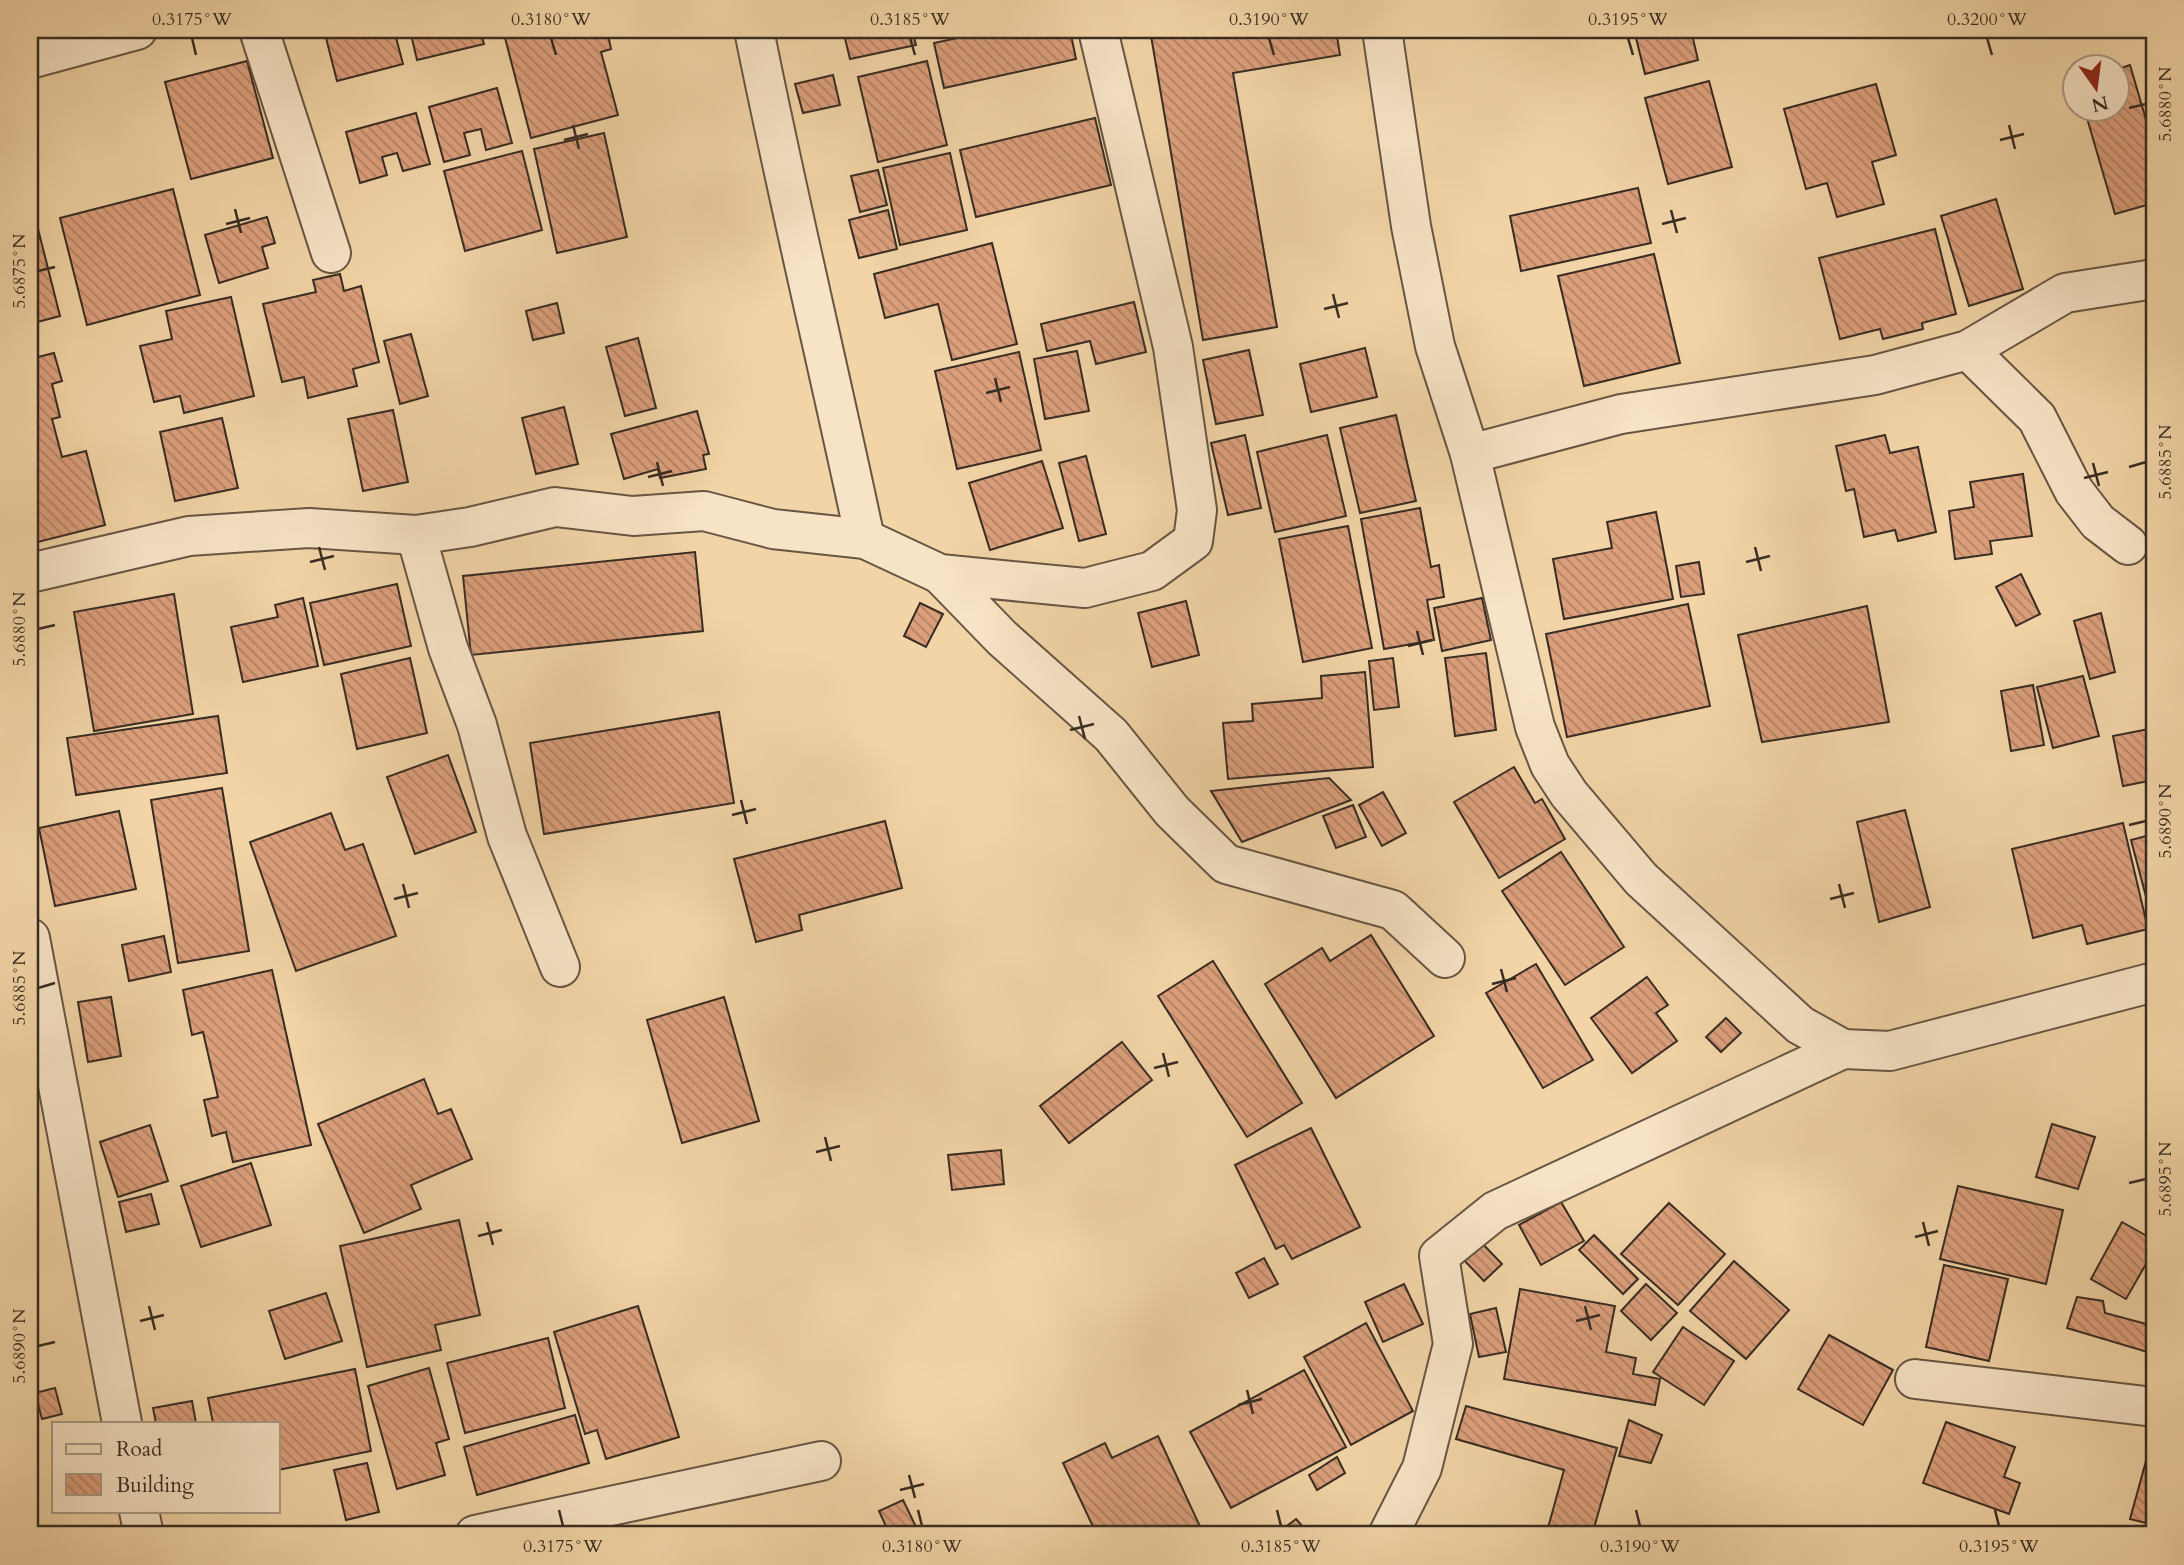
<svg xmlns="http://www.w3.org/2000/svg" width="2184" height="1565" viewBox="0 0 2184 1565" font-family="Cardo,serif">
	<style>
		.building { fill: url(#building-back-hatch); stroke: #372c23; stroke-width: 2 }
		.lines { fill: none; stroke-linecap: round; stroke-linejoin: round }
		.minor-casing { stroke: #665644; stroke-width: 42 }
		.minor { stroke: #f7e3c5; stroke-width: 38 }
		.ticks { fill: none; stroke: #372c23; stroke-width: 2.5 }
		.neatline { fill: none; stroke: #372c23; stroke-width: 2.5 }
		.ticks-label { font-size: 18px; text-anchor: middle; fill: #372c23 }
	</style>
	<defs>
		<pattern id="building-back-hatch" width="6" height="6" patternUnits="userSpaceOnUse" patternTransform="scale(1.75)"><rect width="6" height="6" fill="#dc9f7c"/><path d="M-1 5l2 2M0 0l6 6M5-1l2 2" fill="none" stroke="#b38265"/></pattern>
	</defs>
	<rect width="100%" height="100%" fill="#f2d4a6"/>
	<filter id="stains"><feTurbulence type="fractalNoise" baseFrequency=".00286" numOctaves="4"/><feColorMatrix values="0 0 0 0 .2 0 0 0 0 .09 0 0 0 0 .02 0 0 0 .5 -.17"/></filter>
	<radialGradient id="worn" r=".72"><stop offset=".6" stop-color="#630" stop-opacity="0"/><stop offset="1" stop-color="#630" stop-opacity=".3"/></radialGradient>
	<!-- building -->
	<g class="building">
		<path d="M324 30H351L353 38 367 34 366 30H394L403 64 337 81Z"/>
		<path d="M410 30H480L484 44 417 60Z"/>
		<path d="M503 30H543L544 34 559 30H607L611 49 601 52 618 115 531 138Z"/>
		<path d="M843 30H912L916 45 850 59Z"/>
		<path d="M931 30H957L933 36Z"/>
		<path d="M995 30H1070L1076 59 944 88 934 43Z"/>
		<path d="M1150 30H1336L1340 55 1233 73 1277 327 1203 340Z"/>
		<path d="M1634 30H1691L1698 60 1645 74Z"/>
		<path d="M247 61 273 158 191 179 165 82Z"/>
		<path d="M927 61 947 145 878 162 858 77Z"/>
		<path d="M2130 65 2154 147V203L2115 214 2084 108H2118V69Z"/>
		<path d="M833 75 840 105 803 113 795 84Z"/>
		<path d="M1709 81 1732 167 1668 184 1645 98Z"/>
		<path d="M1876 84 1896 155 1872 162 1884 204 1837 217 1827 183 1806 189 1784 109Z"/>
		<path d="M497 88 512 143 486 150 481 129 464 133 470 155 444 162 429 107Z"/>
		<path d="M416 113 430 164 403 171 397 153 382 157 387 175 360 183 346 132Z"/>
		<path d="M1095 118 1111 185 976 217 960 150Z"/>
		<path d="M604 133 627 237 557 253 534 149Z"/>
		<path d="M522 151 542 230 465 251 444 171Z"/>
		<path d="M950 153 967 230 900 245 883 168Z"/>
		<path d="M878 170 887 205 860 212 851 176Z"/>
		<path d="M1638 188 1651 243 1521 271 1510 216Z"/>
		<path d="M173 189 200 295 87 325 60 218Z"/>
		<path d="M1996 199 2023 289 1969 306 1941 216Z"/>
		<path d="M888 210 897 249 859 258 849 220Z"/>
		<path d="M267 217 275 243 262 247 268 268 219 283 205 235Z"/>
		<path d="M36 221 60 316 30 324V222Z"/>
		<path d="M1935 229 1956 314 1922 323 1923 329 1883 339 1880 329 1840 339 1819 258Z"/>
		<path d="M992 243 1017 344 952 360 938 304 885 318 874 274Z"/>
		<path d="M1654 254 1680 363 1584 386 1558 276Z"/>
		<path d="M340 274 344 291 361 286 379 362 353 369 357 386 308 398 304 377 282 382 263 304 316 292 313 280Z"/>
		<path d="M231 297 254 396 184 413 180 396 154 402 140 346 172 339 166 311Z"/>
		<path d="M1134 302 1146 352 1096 364 1090 341 1047 351 1041 324Z"/>
		<path d="M557 303 564 333 533 340 526 311Z"/>
		<path d="M411 334 428 396 400 404 384 341Z"/>
		<path d="M638 338 656 408 625 416 606 347Z"/>
		<path d="M1365 348 1377 397 1311 412 1300 364Z"/>
		<path d="M1249 350 1263 415 1216 424 1203 360Z"/>
		<path d="M1077 351 1089 411 1045 419 1034 359Z"/>
		<path d="M1019 352 1041 450 957 469 935 371Z"/>
		<path d="M54 353 62 381 52 384 60 417 52 419 62 457 86 451 105 525 30 544V359Z"/>
		<path d="M564 407 578 464 536 474 522 418Z"/>
		<path d="M393 410 408 482 363 491 348 419Z"/>
		<path d="M697 411 709 454 703 455 706 469 660 478 658 469 624 479 611 434Z"/>
		<path d="M1396 415 1416 501 1360 513 1340 428Z"/>
		<path d="M222 418 238 488 175 501 160 432Z"/>
		<path d="M1245 435 1261 508 1228 515 1211 443Z"/>
		<path d="M1327 435 1346 516 1275 532 1257 452Z"/>
		<path d="M1885 435 1890 453 1918 447 1936 532 1898 541 1895 530 1864 537 1854 489 1846 491 1836 446Z"/>
		<path d="M1086 456 1106 534 1079 541 1059 463Z"/>
		<path d="M1042 461 1063 528 990 550 969 483Z"/>
		<path d="M2023 474 2032 536 1990 541 1992 554 1955 559 1949 511 1974 507 1970 482Z"/>
		<path d="M1420 508 1431 567 1439 565 1444 597 1427 600 1434 640 1384 649 1361 519Z"/>
		<path d="M1656 512 1673 599 1564 619 1553 559 1612 548 1607 522Z"/>
		<path d="M1348 526 1372 648 1303 662 1279 539Z"/>
		<path d="M695 552 703 631 471 655 463 576Z"/>
		<path d="M1699 562 1704 594 1681 597 1676 566Z"/>
		<path d="M2021 574 2040 614 2016 626 1996 587Z"/>
		<path d="M397 584 411 646 324 665 310 603Z"/>
		<path d="M174 594 193 714 94 731 74 612Z"/>
		<path d="M303 598 318 666 243 682 231 627 278 617 275 605Z"/>
		<path d="M1482 598 1491 640 1442 651 1434 608Z"/>
		<path d="M1186 601 1199 655 1152 667 1138 613Z"/>
		<path d="M920 603 943 614 926 647 904 636Z"/>
		<path d="M1688 604 1710 706 1567 737 1546 634Z"/>
		<path d="M1867 606 1889 722 1762 742 1738 635Z"/>
		<path d="M2101 613 2115 672 2090 679 2074 621Z"/>
		<path d="M1486 653 1496 730 1455 736 1445 658Z"/>
		<path d="M410 658 427 733 357 749 341 674Z"/>
		<path d="M1393 658 1399 707 1374 710 1369 661Z"/>
		<path d="M1365 672 1373 767 1228 779 1223 723 1253 721 1252 704 1322 698 1321 676Z"/>
		<path d="M2083 676 2099 736 2053 748 2037 687Z"/>
		<path d="M2033 685 2044 745 2011 751 2001 691Z"/>
		<path d="M719 712 734 803 544 834 530 743Z"/>
		<path d="M218 716 227 773 76 795 67 738Z"/>
		<path d="M2154 728V780L2123 786 2113 736Z"/>
		<path d="M448 755 476 832 415 854 387 777Z"/>
		<path d="M1514 767 1535 803 1542 799 1565 839 1499 878 1454 802Z"/>
		<path d="M1329 778 1351 800 1242 842 1211 791Z"/>
		<path d="M222 788 249 951 178 963 151 800Z"/>
		<path d="M1383 792 1406 833 1382 846 1359 805Z"/>
		<path d="M1353 805 1366 837 1336 848 1323 816Z"/>
		<path d="M1905 810 1930 907 1879 922 1857 822Z"/>
		<path d="M119 811 136 889 55 906 39 828Z"/>
		<path d="M331 813 345 850 363 844 396 936 296 971 250 842Z"/>
		<path d="M885 821 902 888 799 915 802 930 756 942 734 859Z"/>
		<path d="M2123 823 2148 929 2087 944 2082 925 2033 938 2012 849Z"/>
		<path d="M2154 834V927L2131 840Z"/>
		<path d="M1561 852 1624 947 1565 985 1502 891Z"/>
		<path d="M1371 935 1434 1036 1336 1098 1265 984 1322 948 1330 961Z"/>
		<path d="M164 936 171 972 129 981 122 945Z"/>
		<path d="M1213 961 1302 1103 1247 1137 1158 996Z"/>
		<path d="M1536 964 1593 1060 1543 1088 1486 993Z"/>
		<path d="M272 970 311 1145 233 1162 226 1132 212 1136 204 1100 218 1097 203 1032 192 1035 183 990Z"/>
		<path d="M1647 977 1668 1005 1656 1013 1677 1041 1632 1073 1591 1018Z"/>
		<path d="M111 997 121 1056 88 1062 78 1002Z"/>
		<path d="M724 997 759 1121 682 1143 647 1020Z"/>
		<path d="M1726 1018 1741 1033 1721 1052 1706 1037Z"/>
		<path d="M1122 1042 1152 1080 1069 1143 1040 1106Z"/>
		<path d="M424 1079 438 1114 451 1109 472 1159 411 1185 421 1209 364 1233 318 1124Z"/>
		<path d="M2052 1124 2095 1137 2078 1189 2036 1177Z"/>
		<path d="M150 1125 168 1181 118 1197 100 1142Z"/>
		<path d="M1311 1128 1360 1227 1292 1259 1284 1245 1276 1249 1235 1165Z"/>
		<path d="M1001 1150 1004 1184 952 1190 948 1155Z"/>
		<path d="M251 1163 271 1225 201 1247 181 1186Z"/>
		<path d="M1958 1186 2063 1210 2046 1284 1940 1259Z"/>
		<path d="M151 1194 159 1224 126 1232 119 1202Z"/>
		<path d="M1561 1202 1584 1241 1541 1265 1519 1225Z"/>
		<path d="M1669 1203 1725 1254 1678 1305 1621 1254Z"/>
		<path d="M459 1220 480 1315 435 1325 441 1350 367 1367 340 1246Z"/>
		<path d="M2122 1222 2154 1240V1250L2126 1299 2091 1279Z"/>
		<path d="M1594 1235 1638 1279 1623 1294 1579 1250Z"/>
		<path d="M1477 1238 1502 1264 1484 1281 1459 1255Z"/>
		<path d="M1264 1258 1278 1284 1249 1298 1236 1273Z"/>
		<path d="M1734 1261 1789 1310 1746 1359 1690 1311Z"/>
		<path d="M1944 1265 2008 1279 1989 1361 1926 1347Z"/>
		<path d="M1404 1284 1423 1324 1383 1342 1365 1302Z"/>
		<path d="M1646 1284 1677 1313 1651 1340 1621 1311Z"/>
		<path d="M1520 1289 1615 1306 1606 1352 1636 1358 1633 1374 1660 1379 1655 1405 1504 1379Z"/>
		<path d="M326 1293 342 1341 285 1359 269 1311Z"/>
		<path d="M2077 1297 2103 1301 2105 1313 2154 1326V1354L2067 1328Z"/>
		<path d="M638 1306 679 1437 606 1459 597 1430 585 1434 554 1332Z"/>
		<path d="M1496 1308 1506 1352 1479 1357 1470 1314Z"/>
		<path d="M1366 1323 1413 1411 1351 1445 1304 1357Z"/>
		<path d="M1683 1327 1734 1361 1704 1405 1653 1372Z"/>
		<path d="M1829 1335 1893 1370 1863 1425 1798 1389Z"/>
		<path d="M548 1338 565 1408 465 1433 447 1363Z"/>
		<path d="M429 1368 449 1439 436 1443 445 1475 397 1489 368 1386Z"/>
		<path d="M355 1369 371 1451 278 1470V1423H213L208 1398Z"/>
		<path d="M1304 1370 1346 1447 1231 1508 1190 1432Z"/>
		<path d="M55 1388 62 1414 42 1419 35 1393Z"/>
		<path d="M192 1401 196 1423H156L153 1408Z"/>
		<path d="M1466 1406 1617 1448 1592 1535H1546L1564 1470 1456 1439Z"/>
		<path d="M575 1415 589 1463 477 1495 464 1447Z"/>
		<path d="M1629 1420 1662 1435 1651 1463 1619 1456Z"/>
		<path d="M1946 1422 2015 1447 2004 1477 2020 1483 2009 1514 1923 1483Z"/>
		<path d="M2154 1432V1525L2130 1519Z"/>
		<path d="M1158 1436 1204 1535H1097L1063 1463 1105 1443 1112 1458Z"/>
		<path d="M1337 1457 1345 1473 1317 1490 1309 1475Z"/>
		<path d="M367 1463 379 1512 346 1520 334 1470Z"/>
		<path d="M903 1500 920 1535H890L879 1511Z"/>
		<path d="M1296 1519 1310 1535H1275Z"/>
	</g>
	<g class="lines">
		<!-- minor casing -->
		<g class="minor-casing">
			<g id="minor">
				<path d="M259 30 331 253"/>
				<path d="M754 30C788 200 829 369 865 539"/>
				<path d="M1382 30 1411 226 1435 346 1470 454 1535 727 1550 765 1569 794 1641 879 1800 1025 1843 1049 1890 1051 2154 982"/>
				<path d="M30 59 137 30"/>
				<path d="M1968 350 2037 418 2074 491 2098 522 2128 545"/>
				<path d="M1470 454 1621 414 1875 375 1968 350 2065 293 2154 279"/>
				<path d="M416 535 448 648 477 725 507 836 560 967"/>
				<path d="M30 573 189 536 309 528 416 535 470 527 555 507 633 516 704 511 773 529 865 539 940 574 1085 588 1152 571 1193 541 1197 510 1173 347 1098 30"/>
				<path d="M940 574 1002 638 1111 735 1172 811 1226 864 1393 910 1445 958"/>
				<path d="M30 938 122 1423"/>
				<path d="M1915 1379 2154 1407"/>
				<path d="M139 1511 144 1535"/>
				<path d="M475 1535 821 1461"/>
				<path d="M1388 1535 1422 1468 1453 1344 1439 1256 1495 1211 1843 1049"/>
			</g>
		</g>
		<!-- minor -->
		<use href="#minor" class="minor"/>
	</g>
	<!-- ticks -->
	<path class="ticks" d="M192 38 196 55M551 38 556 55M910 38 915 55M1269 38 1274 55M1628 38 1633 55M1987 38 1992 55M2129 108 2146 104M573 125 579 149M2009 125 2015 149M564 140 588 134M2000 140 2024 134M235 209 241 233M1671 210 1677 233M226 224 250 218M1662 224 1686 218M38 271 55 267M1333 294 1339 318M1324 309 1348 303M995 378 1001 402M986 393 1010 387M657 462 663 486M2093 463 2099 486M2129 467 2146 462M648 477 672 471M2084 478 2108 472M319 547 325 570M1755 547 1761 571M310 562 334 556M1746 562 1770 556M38 629 55 625M1417 631 1423 655M1408 646 1432 640M1079 716 1085 739M1070 730 1094 724M741 800 747 824M732 815 756 809M2129 825 2146 821M403 884 409 908M1839 884 1845 908M394 899 418 893M1830 899 1854 893M1501 969 1507 992M1492 984 1516 978M38 988 55 983M1163 1053 1169 1077M1154 1068 1178 1062M825 1137 831 1161M816 1152 840 1146M2129 1183 2146 1179M487 1222 493 1245M1923 1222 1929 1246M478 1236 502 1230M1915 1237 1938 1231M149 1306 155 1330M1585 1306 1591 1330M140 1321 164 1315M1576 1321 1600 1315M38 1346 55 1342M1247 1390 1253 1414M1238 1405 1262 1399M909 1475 915 1498M900 1490 924 1484M559 1510 563 1526M918 1510 922 1526M1277 1510 1281 1526M1636 1510 1640 1526M1995 1510 1999 1526"/>
	<!-- margin -->
	<rect width="2184" height="1565" fill="none" stroke="#f2d4a6" stroke-width="77"/>
	<!-- legend -->
	<rect x="52" y="1422" width="228" height="91" fill="#f7e3c5" stroke="#aa9a84" stroke-width="2"/>
	<rect x="66" y="1444" width="35" height="10" fill="#f7e3c5" stroke="#aa9a84" stroke-width="2"/>
	<text x="116" y="1456" font-size="21" fill="#372c23">Road</text>
	<rect x="66" y="1474" width="35" height="21" fill="url(#building-back-hatch)" stroke="#aa9a84" stroke-width="2"/>
	<text x="116" y="1492" font-size="21" fill="#372c23">Building</text>
	<!-- north arrow -->
	<g transform="translate(2096 88) rotate(166)"><circle r="33" fill="#f7e3c5" stroke="#aa9a84" stroke-width="2"/>
	<path d="M0-5L12 26L0 18L-12 26Z" fill="#8f2418"/>
	<text y="-10" font-size="19" font-weight="bold" text-anchor="middle" fill="#372c23">N</text>
	</g>
	<rect x="38" y="38" width="2108" height="1488" class="neatline"/>
	<g class="ticks-label">
		<text x="192" y="25">0.3175°W</text>
		<text x="551" y="25">0.3180°W</text>
		<text x="910" y="25">0.3185°W</text>
		<text x="1269" y="25">0.3190°W</text>
		<text x="1628" y="25">0.3195°W</text>
		<text x="1987" y="25">0.3200°W</text>
		<text transform="translate(2165 104) rotate(-90)" y="6">5.6880°N</text>
		<text transform="translate(19 271) rotate(-90)" y="6">5.6875°N</text>
		<text transform="translate(2165 462) rotate(-90)" y="6">5.6885°N</text>
		<text transform="translate(19 629) rotate(-90)" y="6">5.6880°N</text>
		<text transform="translate(2165 821) rotate(-90)" y="6">5.6890°N</text>
		<text transform="translate(19 988) rotate(-90)" y="6">5.6885°N</text>
		<text transform="translate(2165 1179) rotate(-90)" y="6">5.6895°N</text>
		<text transform="translate(19 1346) rotate(-90)" y="6">5.6890°N</text>
		<text x="563" y="1552">0.3175°W</text>
		<text x="922" y="1552">0.3180°W</text>
		<text x="1281" y="1552">0.3185°W</text>
		<text x="1640" y="1552">0.3190°W</text>
		<text x="1999" y="1552">0.3195°W</text>
	</g>
	<rect width="100%" height="100%" filter="url(#stains)"/>
	<rect width="100%" height="100%" fill="url(#worn)"/>
</svg>
